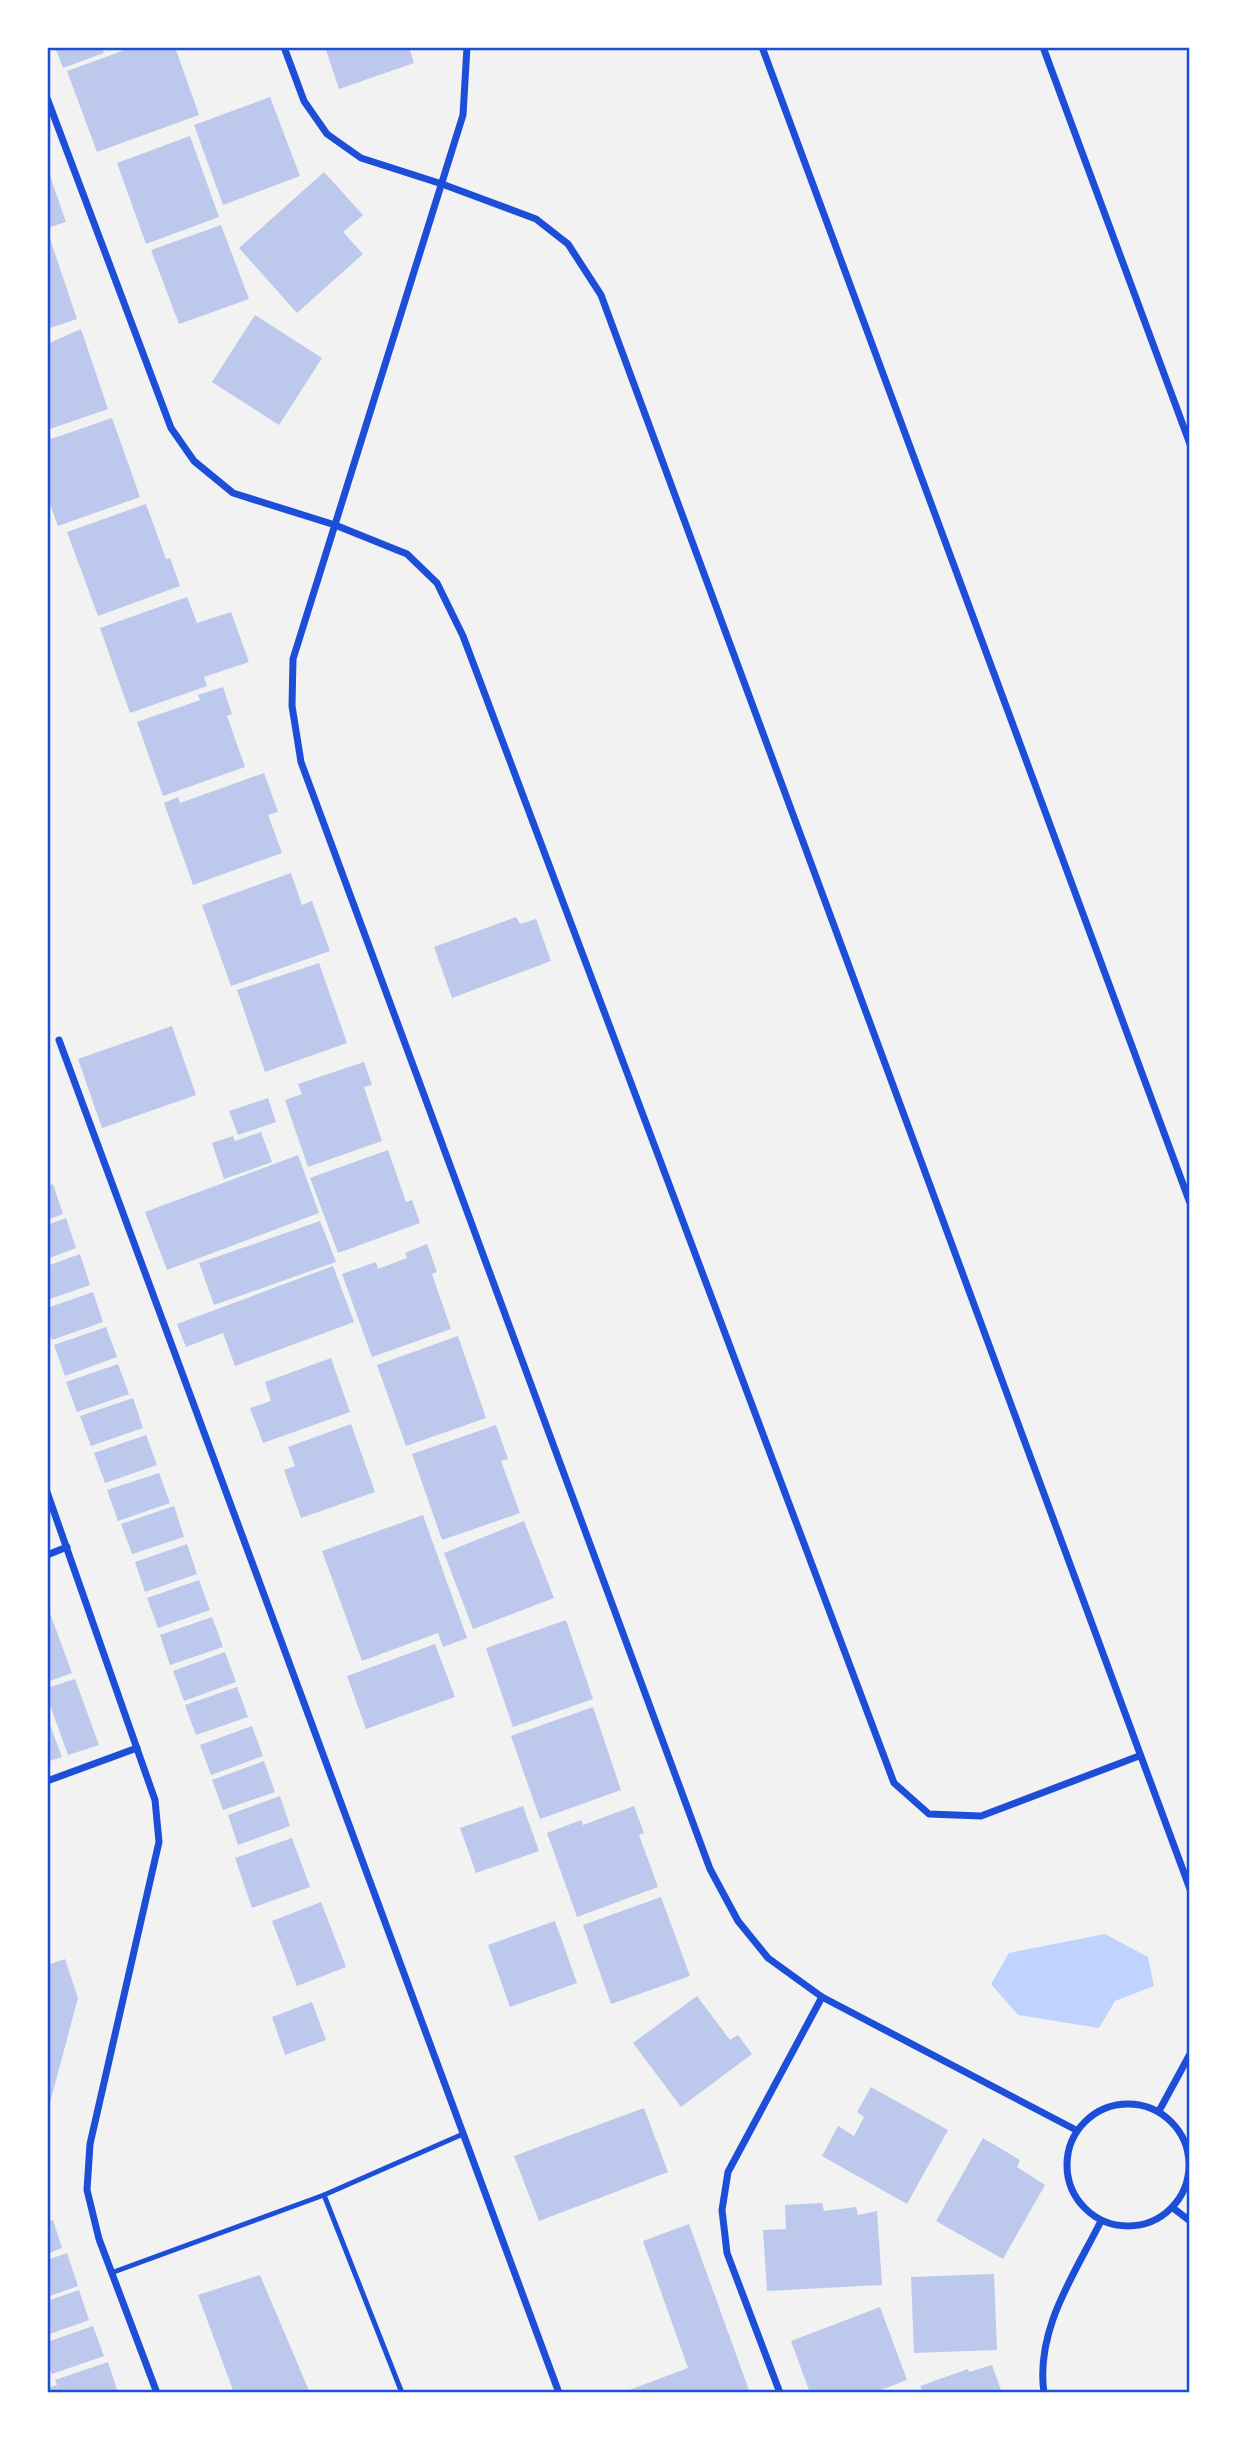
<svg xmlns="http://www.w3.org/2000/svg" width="1237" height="2440" viewBox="0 0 1237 2440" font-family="'Alegreya Sans',sans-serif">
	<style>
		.water { fill: #bfd3fe }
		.building { fill: #bdc9ec }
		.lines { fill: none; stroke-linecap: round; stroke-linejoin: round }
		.service { stroke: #1d4ed8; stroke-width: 5 }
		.minor { stroke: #1d4ed8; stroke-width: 7 }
		.neatline { fill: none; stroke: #1d4ed8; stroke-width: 2.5 }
	</style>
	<rect width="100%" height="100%" fill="#f2f2f2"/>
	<!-- water -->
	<path class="water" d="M1105 1934 1148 1957 1154 1986 1115 2001 1099 2028 1018 2015 991 1984 1009 1953Z"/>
	<!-- building -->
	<g class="building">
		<path d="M55 47H102L104 53 63 68Z"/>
		<path d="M133 47H175L199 115 97 152 67 71Z"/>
		<path d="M325 47H416V48L410 50 414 63 339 89Z"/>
		<path d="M270 97 300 176 223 205 194 125Z"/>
		<path d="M190 136 219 217 146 244 117 163Z"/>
		<path d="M47 167 66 222 47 228Z"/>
		<path d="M324 172 363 215 343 232 363 254 297 313 239 248Z"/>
		<path d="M221 225 249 299 179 324 151 250Z"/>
		<path d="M48 233 77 319 50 328 47 324Z"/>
		<path d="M255 315 322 358 279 425 212 382Z"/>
		<path d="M81 329 108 409 47 430V344Z"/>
		<path d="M112 418 140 497 58 526 47 496V435H50L51 439Z"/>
		<path d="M146 504 166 559 170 558 180 586 98 616 67 532Z"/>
		<path d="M187 597 197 623 231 612 249 662 204 677 207 686 130 713 100 628Z"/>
		<path d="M223 687 232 714 227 716 245 767 163 796 137 722 200 700 198 695Z"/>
		<path d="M264 773 278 812 268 815 282 853 193 885 164 803 178 797 180 803Z"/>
		<path d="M291 873 302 905 312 901 330 951 231 986 202 905Z"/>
		<path d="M516 917 520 924 536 919 551 961 452 998 434 947Z"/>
		<path d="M319 963 347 1043 265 1072 237 990Z"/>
		<path d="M172 1026 196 1095 102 1128 78 1059Z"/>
		<path d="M364 1062 372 1085 364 1087 382 1141 308 1167 285 1100 302 1094 298 1084Z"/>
		<path d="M268 1098 276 1122 238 1135 229 1111Z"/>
		<path d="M261 1132 272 1162 224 1179 212 1143 233 1136 235 1141Z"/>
		<path d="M388 1150 406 1202 412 1200 420 1223 338 1253 310 1178Z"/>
		<path d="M298 1155 319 1213 167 1270 145 1212Z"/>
		<path d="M53 1184 63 1214 47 1220V1186Z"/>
		<path d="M66 1218 76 1248 47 1259V1225Z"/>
		<path d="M320 1221 336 1262 214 1305 199 1263Z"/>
		<path d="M427 1244 437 1272 432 1274 451 1329 372 1357 342 1274 376 1262 378 1269 407 1258 405 1253Z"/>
		<path d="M80 1254 90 1285 47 1300V1266Z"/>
		<path d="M333 1266 354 1322 235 1366 223 1333 186 1347 177 1324Z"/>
		<path d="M93 1292 103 1322 52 1340 47 1328V1308Z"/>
		<path d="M106 1327 117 1357 65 1376 54 1345Z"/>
		<path d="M458 1336 486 1418 406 1446 377 1365Z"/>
		<path d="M331 1358 350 1412 263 1443 250 1408 271 1401 265 1382Z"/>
		<path d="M118 1364 129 1394 77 1412 66 1382Z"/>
		<path d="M133 1398 143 1428 91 1446 80 1416Z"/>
		<path d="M351 1424 375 1492 301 1518 284 1470 295 1466 288 1447Z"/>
		<path d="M496 1425 508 1459 501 1461 520 1513 442 1540 412 1454Z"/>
		<path d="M146 1435 157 1465 105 1483 94 1453Z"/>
		<path d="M159 1473 170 1503 118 1521 107 1490Z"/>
		<path d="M174 1506 184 1537 132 1554 121 1524Z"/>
		<path d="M423 1515 467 1638 443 1647 438 1633 362 1661 322 1551Z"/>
		<path d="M524 1521 554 1598 473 1629 444 1553Z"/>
		<path d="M187 1544 197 1574 145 1592 135 1562Z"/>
		<path d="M199 1580 210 1610 158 1628 147 1598Z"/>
		<path d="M47 1605 72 1673 47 1682Z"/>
		<path d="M212 1617 223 1647 170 1665 160 1635Z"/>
		<path d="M566 1620 593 1699 513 1727 486 1648Z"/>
		<path d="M435 1644 455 1697 366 1729 347 1676Z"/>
		<path d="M225 1652 236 1682 184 1701 173 1671Z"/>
		<path d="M75 1679 99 1745 68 1755 47 1697V1688Z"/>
		<path d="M237 1687 248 1717 196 1735 185 1705Z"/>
		<path d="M593 1707 621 1790 540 1819 511 1736Z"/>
		<path d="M47 1717 62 1757 47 1762Z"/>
		<path d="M252 1726 263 1756 211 1775 200 1745Z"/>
		<path d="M264 1761 275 1792 223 1810 212 1780Z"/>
		<path d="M280 1796 290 1826 238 1845 228 1815Z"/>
		<path d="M523 1806 539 1851 476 1873 460 1828Z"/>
		<path d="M634 1806 644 1833 639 1835 658 1887 577 1917 547 1833 581 1820 583 1825Z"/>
		<path d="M292 1838 310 1887 252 1908 235 1858Z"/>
		<path d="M661 1897 690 1976 611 2004 583 1925Z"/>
		<path d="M321 1902 346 1967 297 1986 272 1921Z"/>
		<path d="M555 1921 577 1983 510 2007 488 1945Z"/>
		<path d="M65 1959 78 1998 48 2110 47 1965Z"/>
		<path d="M697 1996 730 2040 738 2035 752 2054 681 2107 633 2043Z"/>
		<path d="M312 2002 326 2040 285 2055 272 2017Z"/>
		<path d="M871 2087 948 2130 907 2204 822 2156 838 2126 854 2136 864 2117 857 2112Z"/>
		<path d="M644 2108 668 2172 539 2221 514 2156Z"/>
		<path d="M983 2138 1020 2160 1017 2167 1045 2185 1003 2259 936 2221Z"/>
		<path d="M822 2203 824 2211 856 2207 858 2215 877 2211 882 2285 767 2291 763 2230 786 2229 785 2205Z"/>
		<path d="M53 2220 62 2248 47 2254V2222Z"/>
		<path d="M689 2224 750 2393H621L688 2368 643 2241Z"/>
		<path d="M67 2253 78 2286 47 2297V2260Z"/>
		<path d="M994 2274 997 2350 914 2353 911 2277Z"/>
		<path d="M260 2275 310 2393H234L198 2295Z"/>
		<path d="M79 2290 89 2320 47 2335V2301Z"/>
		<path d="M880 2307 907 2380 873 2393H810L791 2341Z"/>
		<path d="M93 2326 104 2356 52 2374 50 2370 47 2372V2342Z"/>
		<path d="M108 2362 118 2393H47V2388L57 2385 55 2380Z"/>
		<path d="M992 2365 1002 2393H923L920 2386 968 2369 969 2372Z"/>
	</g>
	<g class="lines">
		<!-- service -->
		<g class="service">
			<path d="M111 2273 324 2195"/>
			<path d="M402 2393 324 2195 463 2134"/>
		</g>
		<!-- minor -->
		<g class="minor">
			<path d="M284 47 304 101 327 134 361 158 442 184 536 219 568 244 601 295 1190 1889"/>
			<path d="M467 47 463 115 293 659 292 706 301 762 710 1869 738 1921 768 1958 822 1997 1076 2130"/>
			<path d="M762 47 1190 1203"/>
			<path d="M1043 47 1190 444"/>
			<path d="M47 98 171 428 194 461 233 493 335 525 407 554 437 583 463 636 894 1783 929 1814 981 1816 1139 1756"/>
			<path d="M59 1040 559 2393"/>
			<path d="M47 1492 155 1800 159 1842 90 2144 87 2190 99 2239 157 2393"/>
			<path d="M47 1555 67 1547"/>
			<path d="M47 1781 137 1748"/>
			<circle cx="1128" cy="2165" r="61"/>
			<path d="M1159 2111 1190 2054"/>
			<path d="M1173 2208 1190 2221"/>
			<path d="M780 2393 727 2253 722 2210 728 2172 822 1997"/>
			<path d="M1044 2393C1035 2330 1074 2275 1101 2221"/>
		</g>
	</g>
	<!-- border -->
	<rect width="1237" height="2440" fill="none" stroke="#ffffff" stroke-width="98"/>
	<rect x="49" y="49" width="1139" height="2342" class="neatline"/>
</svg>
